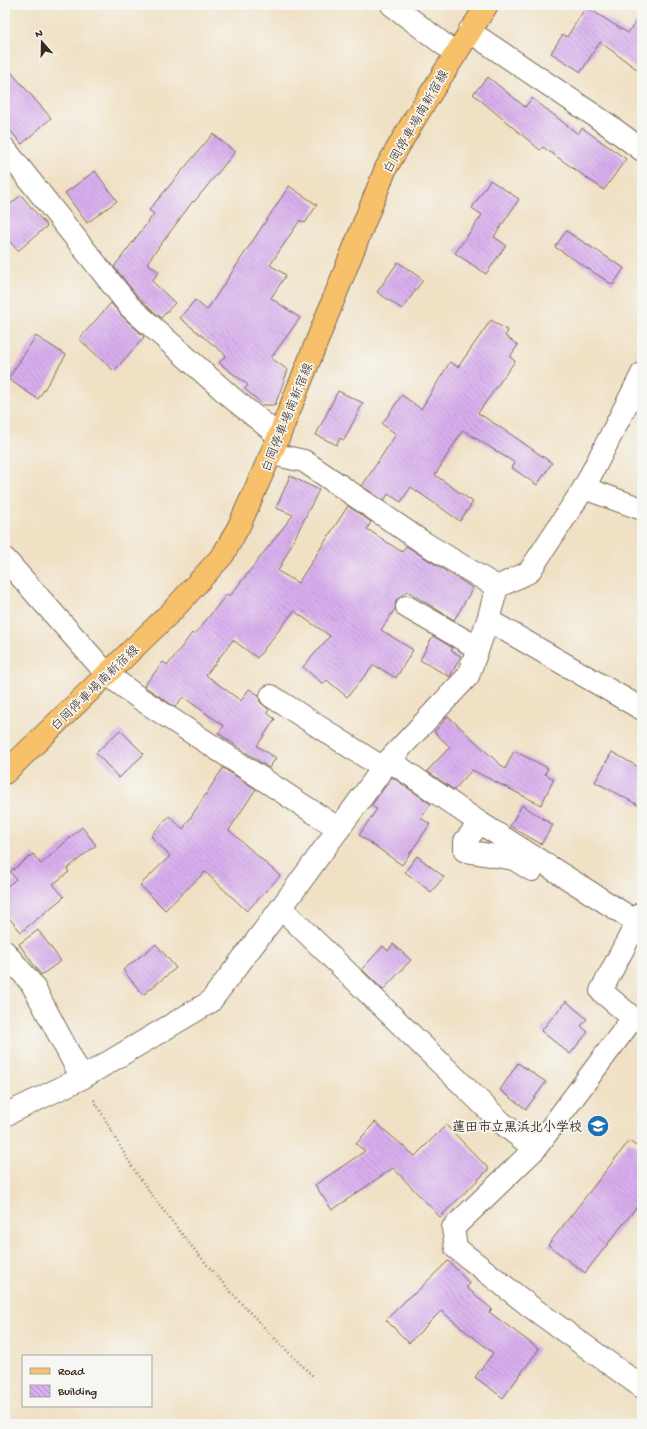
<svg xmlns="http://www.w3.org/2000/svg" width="647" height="1429" viewBox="0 0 647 1429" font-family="'Gochi Hand','Klee One',sans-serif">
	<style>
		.building { fill: url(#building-back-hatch) }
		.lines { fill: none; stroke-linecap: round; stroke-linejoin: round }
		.minor-casing { stroke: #7a6a58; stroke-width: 24 }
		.major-casing { stroke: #7a6a58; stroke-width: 24 }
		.path { stroke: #7a6a58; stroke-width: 2.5; stroke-dasharray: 1 3; stroke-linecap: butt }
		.minor { stroke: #fff; stroke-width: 22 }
		.major { stroke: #f7c06b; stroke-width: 22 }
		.labels { text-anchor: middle; stroke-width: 3.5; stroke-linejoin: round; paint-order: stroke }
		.street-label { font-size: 13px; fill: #3b2a1e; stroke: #f6f6f2 }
		.poi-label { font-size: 13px; font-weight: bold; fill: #3b2a1e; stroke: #f6f6f2; text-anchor: end }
	</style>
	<defs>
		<pattern id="building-back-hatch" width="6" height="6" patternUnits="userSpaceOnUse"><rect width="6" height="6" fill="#d8aeee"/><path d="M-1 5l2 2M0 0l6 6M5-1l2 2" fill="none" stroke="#b08ec0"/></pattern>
	</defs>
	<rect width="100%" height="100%" fill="#f6f6f2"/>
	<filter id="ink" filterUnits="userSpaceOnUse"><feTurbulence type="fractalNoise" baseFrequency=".025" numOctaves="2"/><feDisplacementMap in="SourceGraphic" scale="8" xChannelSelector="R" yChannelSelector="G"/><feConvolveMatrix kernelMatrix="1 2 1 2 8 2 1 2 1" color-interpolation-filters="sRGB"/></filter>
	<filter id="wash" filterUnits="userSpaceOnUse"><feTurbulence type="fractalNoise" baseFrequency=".012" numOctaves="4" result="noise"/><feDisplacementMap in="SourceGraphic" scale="16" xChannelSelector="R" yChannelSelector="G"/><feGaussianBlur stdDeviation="0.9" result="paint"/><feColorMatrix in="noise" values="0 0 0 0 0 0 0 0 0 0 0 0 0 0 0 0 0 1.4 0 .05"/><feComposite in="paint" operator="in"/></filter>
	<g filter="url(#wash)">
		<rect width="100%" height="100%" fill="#f0e1c5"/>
		<g id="blocks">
			<!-- building -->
			<g class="building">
				<path d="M586 7 628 33 642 14V73L600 42 581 72 551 53 563 34 567 37Z"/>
				<path d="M5 65 51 118 22 144 5 125Z"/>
				<path d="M488 77 525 107 532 98 578 134 582 128 626 159 604 190 543 147 540 150 473 94Z"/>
				<path d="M213 134 235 152 194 202 193 201 147 263 159 272 152 281 175 303 161 318 139 298 114 267 154 214 149 210Z"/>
				<path d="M95 171 117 201 87 223 65 193Z"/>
				<path d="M490 180 519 199 494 237 506 245 486 274 455 253 482 215 472 208Z"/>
				<path d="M289 186 317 205 305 223 300 220 270 265 286 275 271 298 300 318 271 358 288 370 275 405H263L245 389 248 385 219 363 226 355 180 318 195 300 207 310Z"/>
				<path d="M21 195 47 226 18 251 5 236V209Z"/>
				<path d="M566 231 624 268 613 285 555 247Z"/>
				<path d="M398 262 423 280 402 309 377 292Z"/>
				<path d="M111 303 122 316 144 337 114 371 79 339Z"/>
				<path d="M491 320 508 331 505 336 518 345 510 357 515 361 478 413 509 433 552 463 537 485 512 468 515 463 463 430 435 475 473 502 460 521 411 487 401 502 388 494 384 501 362 486 396 434 382 424 402 395 421 409 450 362 458 367Z"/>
				<path d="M36 336 66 355 38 399 8 379Z"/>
				<path d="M338 391 363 403 344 440 340 438 337 445 316 435Z"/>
				<path d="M290 476 319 490 278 571 298 583 348 506 371 522 367 529 402 552 406 546 473 588 454 620 407 591 396 600 395 609 381 630 413 650 396 678 374 665 347 697 327 680 323 684 303 667 330 636 294 611 257 658 233 640 206 675 241 701 249 689 259 695 260 702 269 710 267 713 275 719 257 746 276 758 269 768 218 733 224 726 183 697 175 707 144 686 163 662 168 665 192 633 194 635 227 594 230 596 293 515 276 508Z"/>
				<path d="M433 636 453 648 451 651 461 656 450 677 420 660Z"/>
				<path d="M448 716 505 769 514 751 548 768 545 774 554 779 541 805 472 770 454 790 427 771 450 747 434 732Z"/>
				<path d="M120 730 144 754 119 778 96 753Z"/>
				<path d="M612 752 642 769V807L595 782Z"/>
				<path d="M223 768 256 789 229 830 280 876 247 911 205 872 165 910 140 885 170 856 151 836 169 816 183 829Z"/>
				<path d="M392 777 431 804 421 818 430 824 402 865 359 835 377 809 371 806Z"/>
				<path d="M522 805 553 825 541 844 510 826Z"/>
				<path d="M82 827 96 845 67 869 69 872 53 884 64 897 21 932 5 913V888L16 879 10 872 33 854 41 864Z"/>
				<path d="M417 856 444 877 431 892 405 872Z"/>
				<path d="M38 930 61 961 41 975 19 944Z"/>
				<path d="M156 944 176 968 143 995 123 970Z"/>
				<path d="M393 944 411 960 383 990 362 969 383 946 388 951Z"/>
				<path d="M566 1001 587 1019 581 1026 588 1032 570 1054 541 1031Z"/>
				<path d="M518 1063 546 1082 526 1109 500 1090Z"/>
				<path d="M375 1122 415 1156 446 1125 489 1169 440 1217 393 1168 332 1210 315 1185 365 1151 356 1144Z"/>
				<path d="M629 1141 642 1150V1200L585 1273 548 1245Z"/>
				<path d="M448 1261 470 1284 466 1287 492 1309 489 1312 539 1349 503 1398 475 1377 493 1353 441 1311 409 1343 386 1320 412 1294 413 1295Z"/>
			</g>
		</g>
	</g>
	<g filter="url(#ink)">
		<use href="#blocks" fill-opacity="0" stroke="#7a6a58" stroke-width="1"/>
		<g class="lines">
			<!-- minor casing -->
			<g class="minor-casing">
				<g id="minor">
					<path d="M392 5 455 53"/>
					<path d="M469 31 607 124 642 150"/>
					<path d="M5 149 130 307 232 398 279 436"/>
					<path d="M272 454 304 461 421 541 497 587"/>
					<path d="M584 488 642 374"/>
					<path d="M5 559 107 674 139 698 339 829"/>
					<path d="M497 587 529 572 584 488 642 509"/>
					<path d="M407 607 478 648"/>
					<path d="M488 620 642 709"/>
					<path d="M271 696 383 768"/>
					<path d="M389 760 480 823 637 922"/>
					<path d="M480 823 465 841V851L514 859 532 870"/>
					<path d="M281 908 502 1123 535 1149"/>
					<path d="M642 913 601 991 633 1018 535 1149 453 1228 456 1248 531 1307 642 1387"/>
					<path d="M5 952 32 984 82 1078"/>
					<path d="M5 1115 82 1078 210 1002 281 908 389 760 468 676 488 620 497 587"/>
				</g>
			</g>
			<!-- major casing -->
			<g class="major-casing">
				<path id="major" d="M5 773 172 611 223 555 239 526 279 436 386 168 415 118 487 5"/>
			</g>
			<!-- path -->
			<path class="path" d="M94 1100C110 1127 124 1156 142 1181 192 1252 251 1317 314 1377"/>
			<!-- minor -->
			<use href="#minor" class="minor"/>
			<!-- major -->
			<use href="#major" class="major"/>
		</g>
	</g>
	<!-- icons -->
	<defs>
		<g id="school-disc" transform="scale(1.15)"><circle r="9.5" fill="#1f6fb2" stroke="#f6f6f2"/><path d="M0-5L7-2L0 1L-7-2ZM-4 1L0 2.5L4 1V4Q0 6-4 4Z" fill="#fff"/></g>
	</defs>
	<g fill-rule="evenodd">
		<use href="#school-disc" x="598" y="1126"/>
	</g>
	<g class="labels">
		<!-- street labels -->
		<g class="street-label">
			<text transform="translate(415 121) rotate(-60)" y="5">白岡停車場南新宿線</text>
			<text transform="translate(286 417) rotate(-68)" y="5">白岡停車場南新宿線</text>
			<text transform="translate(94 687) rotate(-44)" y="5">白岡停車場南新宿線</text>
		</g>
		<!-- poi labels -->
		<g class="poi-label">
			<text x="582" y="1131">蓮田市立黒浜北小学校</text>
		</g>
	</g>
	<!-- margin -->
	<rect width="647" height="1429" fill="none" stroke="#f6f6f2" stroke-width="20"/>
	<!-- legend -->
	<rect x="22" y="1355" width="130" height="52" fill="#f6f6f2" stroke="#aba49d"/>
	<rect x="30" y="1368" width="20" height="6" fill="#f7c06b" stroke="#aba49d"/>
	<text x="58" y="1375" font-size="12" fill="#3b2a1e">Road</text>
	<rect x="30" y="1385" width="20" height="12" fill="url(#building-back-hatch)" stroke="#aba49d"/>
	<text x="58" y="1395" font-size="12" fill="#3b2a1e">Building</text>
	<!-- north arrow -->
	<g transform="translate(42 42) rotate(340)" stroke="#f6f6f2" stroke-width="3" paint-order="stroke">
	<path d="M0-3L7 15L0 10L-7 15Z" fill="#3b2a1e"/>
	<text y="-6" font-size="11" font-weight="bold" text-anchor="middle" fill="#3b2a1e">N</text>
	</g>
</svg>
